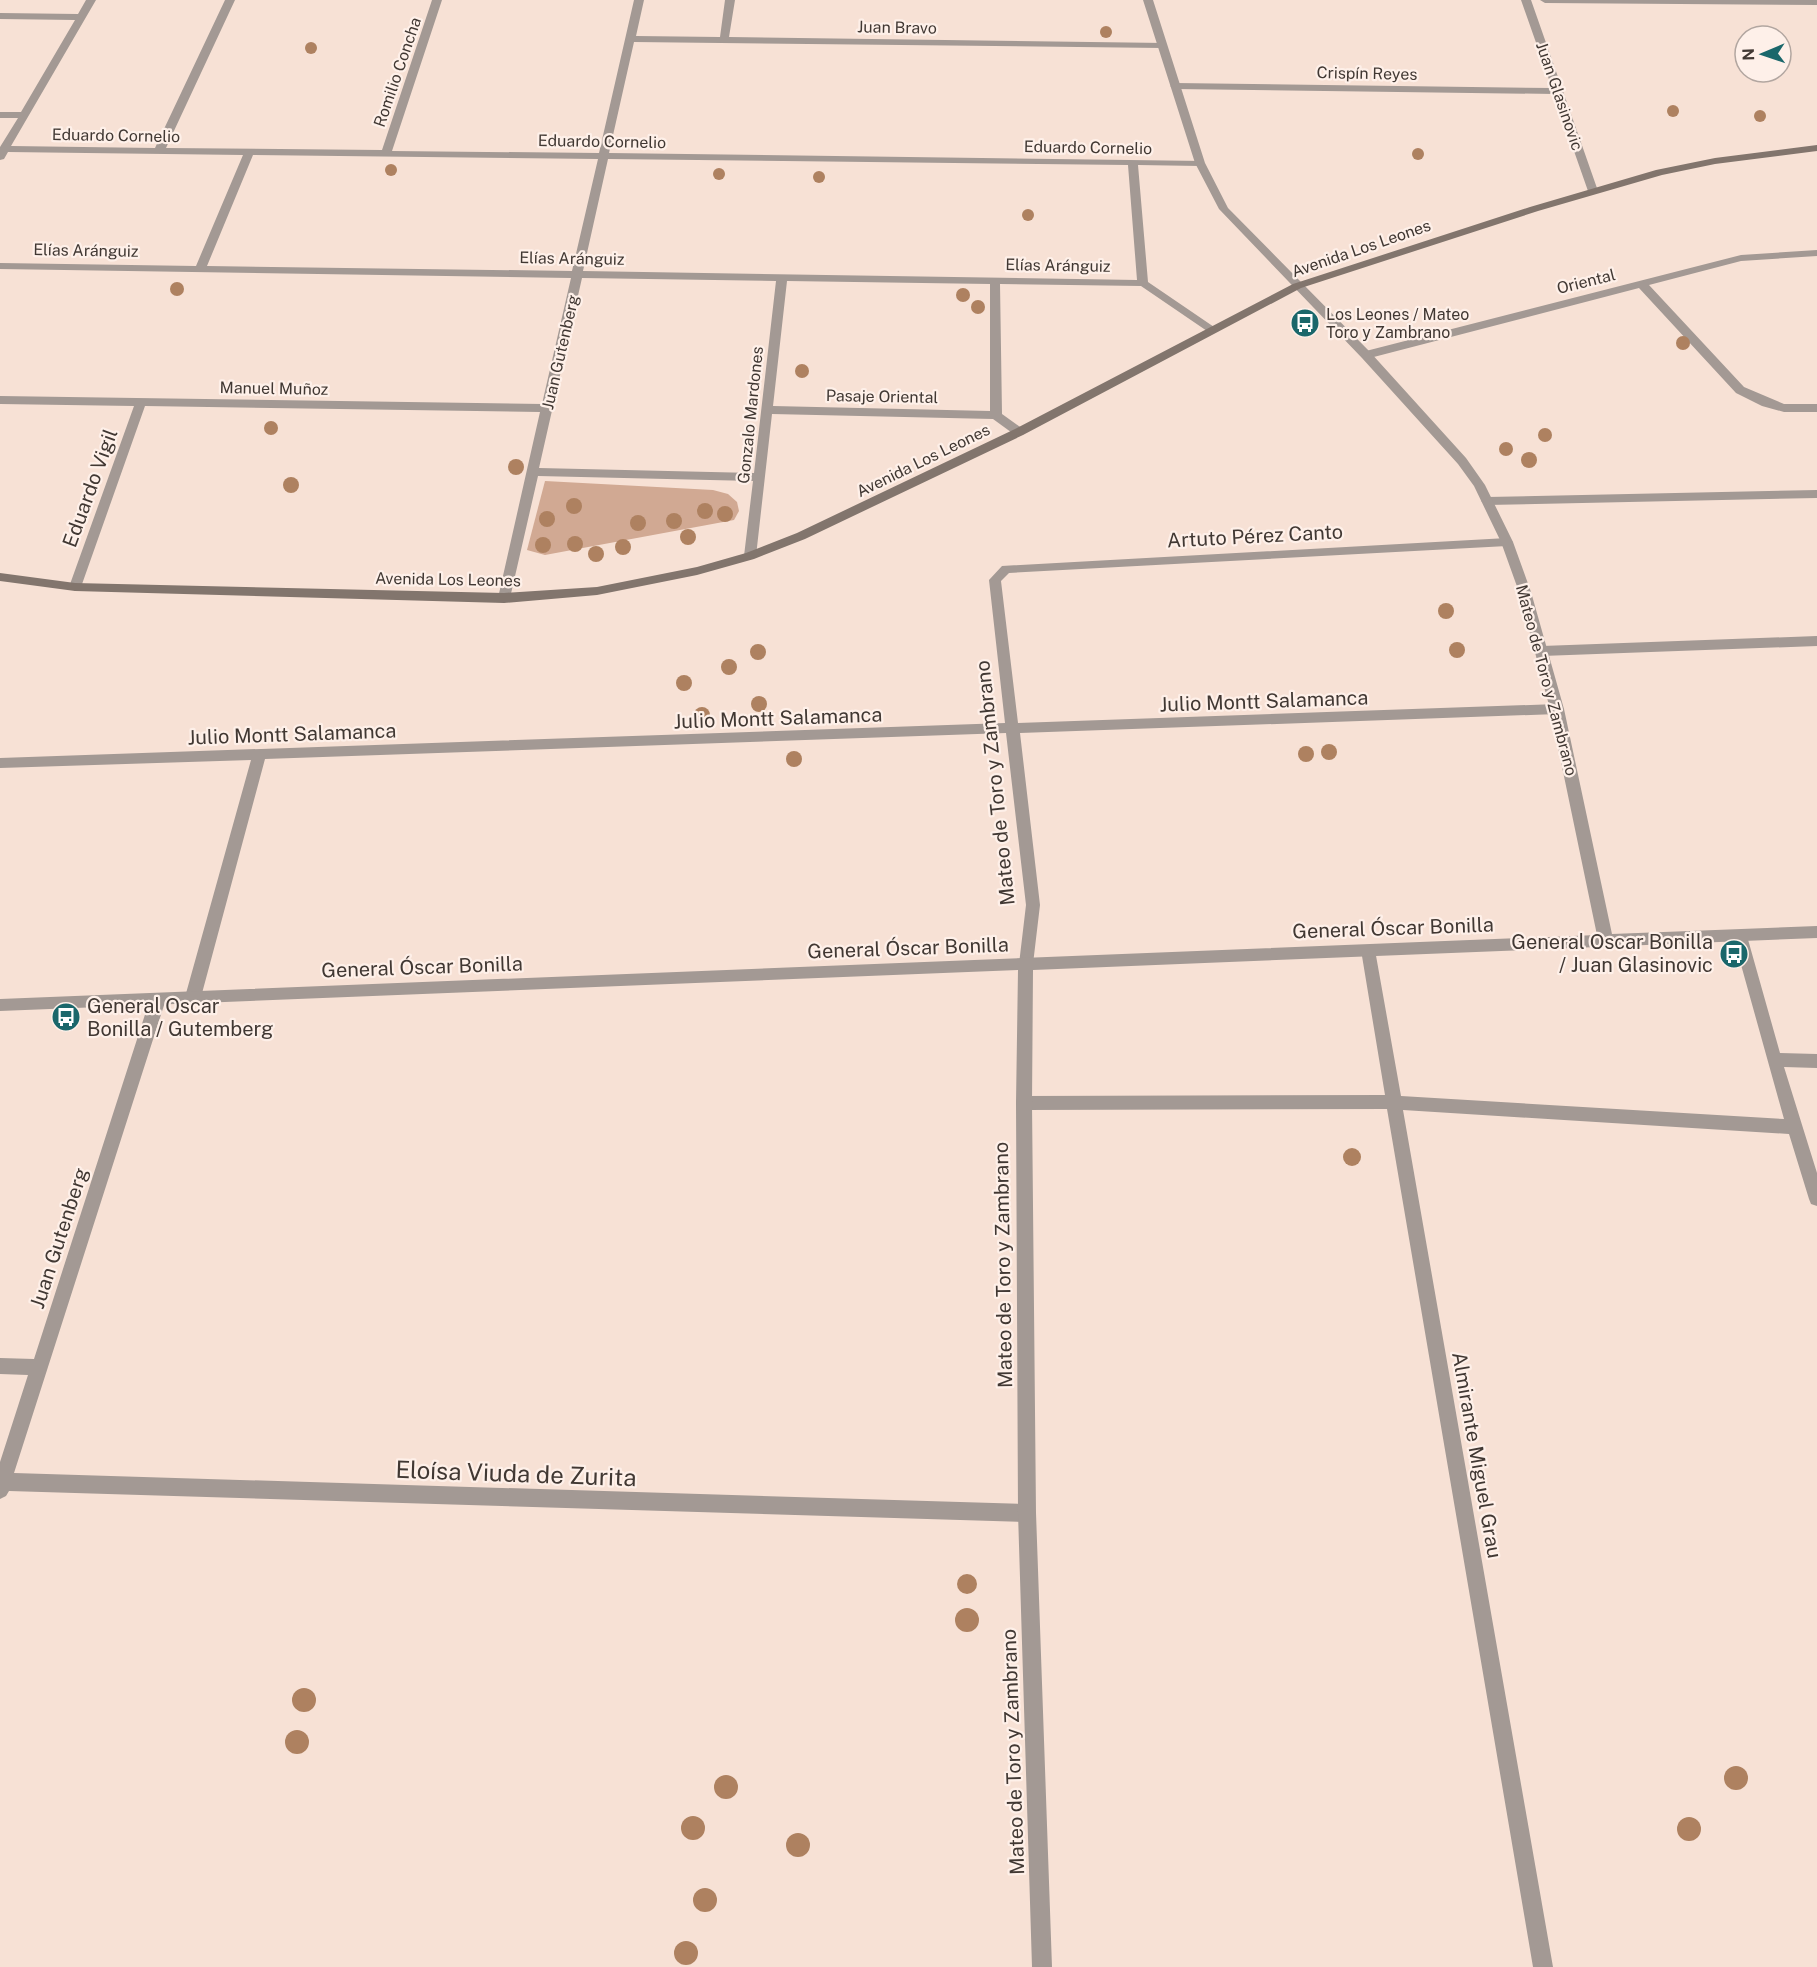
<svg xmlns="http://www.w3.org/2000/svg" width="1817" height="1967" viewBox="0 0 1817 1967" font-family="'Public Sans',sans-serif">
	<style>
		.green { fill: #d1a993 }
		.lines { fill: none; stroke-linecap: round; stroke-linejoin: round }
		.minor { fill: #a39994; fill-rule: evenodd }
		.tertiary { fill: #a39994; fill-rule: evenodd }
		.secondary { fill: #82756d; fill-rule: evenodd }
		.tree { fill: #ae8160 }
		.labels { text-anchor: middle; stroke-width: 4.5; stroke-linejoin: round; paint-order: stroke }
		.far-street-label { font-size: 16px; fill: #413833; stroke: #fef0e9 }
		.far-poi-label { font-size: 16px; fill: #413833; stroke: #fef0e9; text-anchor: start }
		.street-label { font-size: 20px; fill: #413833; stroke: #fef0e9 }
		.poi-label { font-size: 20px; fill: #413833; stroke: #fef0e9; text-anchor: end }
		.near-street-label { font-size: 24px; fill: #413833; stroke: #fef0e9 }
	</style>
	<rect width="100%" height="100%" fill="#f7e1d5"/>
	<!-- green -->
	<path class="green" d="M545 481 713 490 728 494 737 502 739 511 734 520 545 555 527 550Z"/>
	<g class="lines">
		<!-- minor -->
		<g class="minor">
			<path d="M86 0H96L11 146 155 148 225 0H235L166 148 382 150 432 0H442L392 151 599 153 634 0H644L636 36 720 37 725 0H735L729 37 1165 43 1167 45 1162 48 634 42 609 153 1204 161V165L1200 166 1138 165 1148 282 1217 329 1215 331H1207L1141 286 1000 284 1002 414 1023 429V435H1015L993 419 772 414 756 556 750 560 744 556 753 481 538 476 510 598 504 603 498 598 540 412 145 406 81 587 75 591 69 587 134 406 0 404V396L542 404 571 278 0 269V263L196 266 243 155 8 152 4 159 0 160V147L18 118H0V112H21L75 20 0 19V13L78 14ZM253 155 598 159 572 271 207 266ZM608 159 1128 165 1137 280 583 271ZM582 278 776 281 754 473 539 468ZM787 281 990 284V411L773 406Z"/>
			<path d="M1521 0H1531L1598 191 1597 193 1588 191 1554 94 1175 89 1170 86 1175 83 1552 88Z"/>
			<path d="M1540 0H1817V5L1545 3Z"/>
			<path d="M1817 250V256L1741 261 1649 285 1744 387 1784 404H1817V412H1784L1762 406 1736 393 1639 288 1366 359 1360 355 1362 352 1741 255Z"/>
			<path d="M1817 490V498L1487 505 1481 501 1487 497Z"/>
			<path d="M1507 538 1513 542 1507 546 1009 573 1001 581 1018 723 1557 704 1564 709 1557 714 1020 733 1040 905 1033 964 1031 968H1021L1019 964 1026 905 1006 733 265 759 201 997 198 1001H188L185 997 251 760 0 768V758L1005 723 989 580 1002 566Z"/>
			<path d="M1817 636V646L1542 656 1535 651 1542 646Z"/>
			<path d="M1740 930 1745 932 1747 936 1780 1053 1817 1054V1068L1784 1067 1817 1173V1206L1811 1204 1809 1199 1789 1134 1403 1110 1553 1967H1533L1387 1109 1024 1110 1018 1108 1016 1103 1018 1098 1024 1096 1385 1095 1361 950 1363 946H1373L1375 950 1401 1096 1784 1119 1733 936 1735 932Z"/>
			<path d="M158 993 163 994 166 999 14 1473 1027 1504 1033 1507 1036 1513 1033 1519 1027 1522 9 1491 6 1496 0 1499V1462L28 1375 0 1374V1358L34 1359 150 999 153 994Z"/>
		</g>
		<!-- tertiary -->
		<path class="tertiary" d="M1143 0H1153L1205 163 1228 208 1370 352 1466 458 1485 485 1513 542 1531 592 1564 709 1612 934 1817 926V938L1033 970 1032 1103 1036 1513 1052 1967H1032L1018 1513 1016 1103 1018 970 0 1011V999L1597 935 1550 709 1519 592 1501 542 1474 486 1458 464 1362 358 1219 209 1195 163Z"/>
		<!-- secondary -->
		<path class="secondary" d="M1817 145V151L1715 164 1662 175 1538 211 1301 288 1023 435 805 539 754 559 697 575 597 595 504 603 75 591 0 581V573L75 583 504 593 597 587 697 567 746 553 797 533 1015 429 1293 284 1530 207 1656 170 1715 158Z"/>
	</g>
	<!-- trees -->
	<g class="tree">
		<circle cx="1106" cy="32" r="6"/>
		<circle cx="311" cy="48" r="6"/>
		<circle cx="1673" cy="111" r="6"/>
		<circle cx="1760" cy="116" r="6"/>
		<circle cx="1418" cy="154" r="6"/>
		<circle cx="391" cy="170" r="6"/>
		<circle cx="719" cy="174" r="6"/>
		<circle cx="819" cy="177" r="6"/>
		<circle cx="1028" cy="215" r="6"/>
		<circle cx="177" cy="289" r="7"/>
		<circle cx="963" cy="295" r="7"/>
		<circle cx="978" cy="307" r="7"/>
		<circle cx="1683" cy="343" r="7"/>
		<circle cx="802" cy="371" r="7"/>
		<circle cx="271" cy="428" r="7"/>
		<circle cx="1545" cy="435" r="7"/>
		<circle cx="1506" cy="449" r="7"/>
		<circle cx="1529" cy="460" r="8"/>
		<circle cx="516" cy="467" r="8"/>
		<circle cx="291" cy="485" r="8"/>
		<circle cx="574" cy="506" r="8"/>
		<circle cx="705" cy="511" r="8"/>
		<circle cx="725" cy="514" r="8"/>
		<circle cx="547" cy="519" r="8"/>
		<circle cx="674" cy="521" r="8"/>
		<circle cx="638" cy="523" r="8"/>
		<circle cx="688" cy="537" r="8"/>
		<circle cx="575" cy="544" r="8"/>
		<circle cx="543" cy="545" r="8"/>
		<circle cx="623" cy="547" r="8"/>
		<circle cx="596" cy="554" r="8"/>
		<circle cx="1446" cy="611" r="8"/>
		<circle cx="1457" cy="650" r="8"/>
		<circle cx="758" cy="652" r="8"/>
		<circle cx="729" cy="667" r="8"/>
		<circle cx="684" cy="683" r="8"/>
		<circle cx="759" cy="704" r="8"/>
		<circle cx="702" cy="715" r="8"/>
		<circle cx="1329" cy="752" r="8"/>
		<circle cx="1306" cy="754" r="8"/>
		<circle cx="794" cy="759" r="8"/>
		<circle cx="1352" cy="1157" r="9"/>
		<circle cx="967" cy="1584" r="10"/>
		<circle cx="967" cy="1620" r="12"/>
		<circle cx="304" cy="1700" r="12"/>
		<circle cx="297" cy="1742" r="12"/>
		<circle cx="1736" cy="1778" r="12"/>
		<circle cx="726" cy="1787" r="12"/>
		<circle cx="693" cy="1828" r="12"/>
		<circle cx="1689" cy="1829" r="12"/>
		<circle cx="798" cy="1845" r="12"/>
		<circle cx="705" cy="1900" r="12"/>
		<circle cx="686" cy="1953" r="12"/>
	</g>
	<!-- icons -->
	<defs>
		<g id="bus-disc" transform="scale(1.5)"><circle r="9.5" fill="#1a676b" stroke="#fef0e9"/><path d="M-5-6H5V4H4V6H2V4H-2V6H-4V4H-5ZM-3.5-4V0h7V-4ZM-3.5 1.2v1.5H-2V1.2ZM2 1.2v1.5H3.5V1.2Z" fill="#fff"/></g>
	</defs>
	<g fill-rule="evenodd">
		<use href="#bus-disc" x="1305" y="323"/>
		<use href="#bus-disc" x="1734" y="954"/>
		<use href="#bus-disc" x="66" y="1017"/>
	</g>
	<g class="labels">
		<!-- far-street labels -->
		<g class="far-street-label">
			<text transform="translate(897 27) rotate(1)" y="6">Juan Bravo</text>
			<text transform="translate(397 72) rotate(-71)" y="6">Romilio Concha</text>
			<text transform="translate(1367 73) rotate(1)" y="6">Crispín Reyes</text>
			<text transform="translate(1560 96) rotate(71)" y="6">Juan Glasinovic</text>
			<text transform="translate(116 135) rotate(1)" y="6">Eduardo Cornelio</text>
			<text transform="translate(602 141) rotate(1)" y="6">Eduardo Cornelio</text>
			<text transform="translate(1088 147) rotate(1)" y="6">Eduardo Cornelio</text>
			<text transform="translate(1361 248) rotate(-19)" y="6">Avenida Los Leones</text>
			<text transform="translate(86 250) rotate(1)" y="6">Elías Aránguiz</text>
			<text transform="translate(572 258) rotate(1)" y="6">Elías Aránguiz</text>
			<text transform="translate(1058 265) rotate(1)" y="6">Elías Aránguiz</text>
			<text transform="translate(1586 281) rotate(-14)" y="6">Oriental</text>
			<text transform="translate(560 352) rotate(-77)" y="6">Juan Gutenberg</text>
			<text transform="translate(274 388) rotate(1)" y="6">Manuel Muñoz</text>
			<text transform="translate(882 396) rotate(1)" y="6">Pasaje Oriental</text>
			<text transform="translate(750 415) rotate(-84)" y="6">Gonzalo Mardones</text>
			<text transform="translate(923 460) rotate(-26)" y="6">Avenida Los Leones</text>
			<text transform="translate(448 579) rotate(1)" y="6">Avenida Los Leones</text>
			<text transform="translate(1547 680) rotate(75)" y="6">Mateo de Toro y Zambrano</text>
		</g>
		<!-- far-poi labels -->
		<g class="far-poi-label">
			<text x="1326" y="320">Los Leones / Mateo<tspan x="1326" dy="18">Toro y Zambrano</tspan></text>
		</g>
		<!-- street labels -->
		<g class="street-label">
			<text transform="translate(90 488) rotate(-70)" y="7">Eduardo Vigil</text>
			<text transform="translate(1255 536) rotate(-3)" y="7">Artuto Pérez Canto</text>
			<text transform="translate(1264 701) rotate(-2)" y="7">Julio Montt Salamanca</text>
			<text transform="translate(778 718) rotate(-2)" y="7">Julio Montt Salamanca</text>
			<text transform="translate(292 734) rotate(-2)" y="7">Julio Montt Salamanca</text>
			<text transform="translate(995 783) rotate(-96)" y="7">Mateo de Toro y Zambrano</text>
			<text transform="translate(1393 928) rotate(-2)" y="7">General Óscar Bonilla</text>
			<text transform="translate(908 948) rotate(-2)" y="7">General Óscar Bonilla</text>
			<text transform="translate(422 967) rotate(-2)" y="7">General Óscar Bonilla</text>
			<text transform="translate(59 1238) rotate(-72)" y="7">Juan Gutenberg</text>
			<text transform="translate(1003 1265) rotate(-91)" y="7">Mateo de Toro y Zambrano</text>
			<text transform="translate(1477 1455) rotate(80)" y="7">Almirante Miguel Grau</text>
			<text transform="translate(1013 1752) rotate(-92)" y="7">Mateo de Toro y Zambrano</text>
		</g>
		<!-- poi labels -->
		<g class="poi-label">
			<text x="1713" y="949">General Oscar Bonilla<tspan x="1713" dy="23">/ Juan Glasinovic</tspan></text>
			<text x="87" y="1013" text-anchor="start">General Oscar<tspan x="87" dy="23">Bonilla / Gutemberg</tspan></text>
		</g>
		<!-- near-street labels -->
		<g class="near-street-label">
			<text transform="translate(516 1474) rotate(2)" y="8">Eloísa Viuda de Zurita</text>
		</g>
	</g>
	<!-- north arrow -->
	<g transform="translate(1763 54) rotate(268)"><circle r="28" fill="#fef0e9" stroke="#b2a6a0" stroke-width="1.5"/>
	<path d="M0-4.5L10 22L0 15L-10 22Z" fill="#1a676b"/>
	<text y="-9" font-size="16" font-weight="bold" text-anchor="middle" fill="#413833">N</text>
	</g>
</svg>
